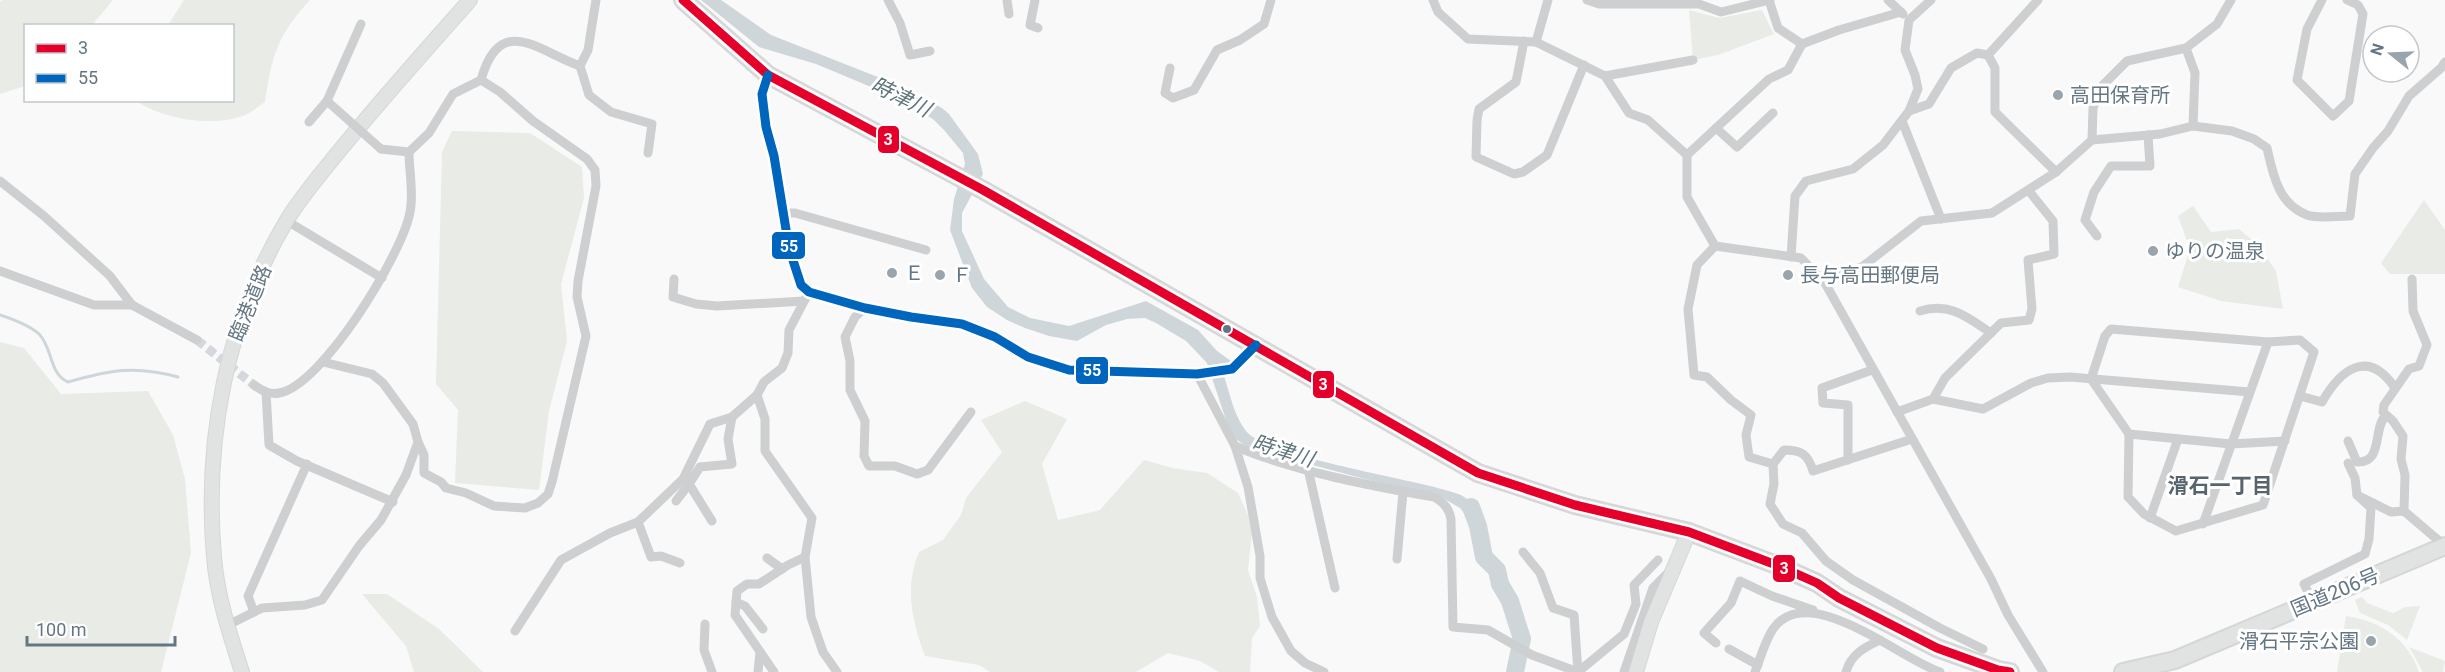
<svg xmlns="http://www.w3.org/2000/svg" width="2445" height="672" viewBox="0 0 2445 672" font-family="Roboto,'Noto Sans JP',sans-serif">
	<style>
		.green { fill: #e8ebe6 }
		.water { fill: #ced6d9 }
		.lines { fill: none; stroke-linecap: round; stroke-linejoin: round }
		.stream { stroke: #ced6d9; stroke-width: 3 }
		.river { stroke: #ced6d9; stroke-width: 18 }
		.street-tunnel { stroke: #d4d8dc; stroke-width: 9; stroke-dasharray: 9 4.5; stroke-linecap: butt }
		.secondary-casing { stroke: #d5d6d7; stroke-width: 16 }
		.highway-casing { stroke: #d5d6d6; stroke-width: 20 }
		.street { stroke: #cecfd0; stroke-width: 9 }
		.secondary { stroke: #e1e2e2; stroke-width: 14 }
		.highway { stroke: #e1e2e2; stroke-width: 16 }
		.street-bridge { stroke: #cecfd0; stroke-width: 9 }
		.bus-1-casing { stroke: #fff; stroke-width: 14 }
		.bus-2-casing { stroke: #fff; stroke-width: 14 }
		.bus-1 { stroke: #e4002b; stroke-width: 9 }
		.bus-2 { stroke: #0065bd; stroke-width: 9 }
		.poi-dot { fill: #99a4ac; stroke: #fff; stroke-width: 2 }
		.bus-dot { fill: #657683; stroke: #fff; stroke-width: 2 }
		.labels { text-anchor: middle; stroke-width: 6; stroke-linejoin: round; paint-order: stroke }
		.poi-label { font-size: 20px; fill: #657683; stroke: #fff; text-anchor: start }
		.street-label { font-size: 20px; fill: #657683; stroke: #fff }
		.water-label { font-size: 21px; font-style: italic; fill: #60757c; stroke: #fff }
		.neighbourhood-label { font-size: 21px; font-weight: bold; fill: #57646e; stroke: #fff }
		.line-badge { stroke: #fff; stroke-width: 2 }
		.badge-label { font-size: 16px; text-anchor: middle; font-weight: bold; fill: #fff }
	</style>
	<rect width="100%" height="100%" fill="#f9f9f9"/>
	<!-- green -->
	<g class="green">
		<path d="M3 0H113L92 25 26 26 25 86 0 94V2Z"/>
		<path d="M184 0H310C277 36 272 55 265 102 259 106 252 112 245 115 213 128 163 119 136 101L232 100V26L168 25Z"/>
		<path d="M1689 10 1719 18 1762 10 1774 34 1718 55 1693 60Z"/>
		<path d="M452 131 530 133 582 167 584 198 561 284 567 341 549 411 539 490 455 483 458 410 436 384 442 152Z"/>
		<path d="M2424 200 2445 230V274H2390L2381 263Z"/>
		<path d="M2193 206 2211 232 2239 229 2258 245 2276 271 2283 309 2221 301 2178 287 2190 249 2178 216Z"/>
		<path d="M0 342 24 348 61 394 148 391 173 435 185 479 191 553 161 672H0Z"/>
		<path d="M1025 401 1067 419 1042 464 1058 520 1100 510 1144 460 1172 468 1207 473 1238 493 1248 515 1252 533 1248 570 1257 597 1260 626 1252 638 1250 672H1219L1200 661 1168 653 1136 672H990L979 665 925 656C912 620 904 589 919 552L943 540 961 515 966 498 1002 452 981 420Z"/>
		<path d="M362 594H387L439 629 483 672H414L406 646Z"/>
		<path d="M2362 597 2367 603 2393 613 2405 607 2420 606 2407 640 2388 625 2360 613 2355 600Z"/>
		<path d="M2346 616C2380 621 2407 638 2419 672H2337Z"/>
		<path d="M2409 647 2445 661 2443 672H2423Z"/>
	</g>
	<!-- water -->
	<path class="water" d="M701 0H721L771 35 888 81 942 108 949 114 978 154 983 174 962 213V231L984 279 1008 307 1030 318 1069 326 1146 301 1198 330 1217 351 1231 361 1224 376C1230 394 1234 416 1246 431 1267 458 1420 479 1461 495L1478 506 1481 527 1476 529 1460 508 1441 497 1365 479 1248 448 1236 439 1229 429 1207 363 1186 341 1156 323 1145 318 1127 319 1106 325 1077 341 1049 336 1025 328 1007 320 987 307 972 288 950 230 954 199 965 164 963 153 944 130 933 119 895 97 816 64 759 47Z"/>
	<g class="lines">
		<!-- stream -->
		<path class="stream" d="M0 315C12 319 29 325 39 334 53 348 49 374 68 382 110 370 135 365 178 377"/>
		<!-- river -->
		<path class="river" d="M1471 507 1478 526 1484 557 1497 570 1500 584 1510 601 1522 639 1515 672"/>
		<!-- street-tunnel -->
		<path class="street-tunnel" d="M197 340 254 385"/>
		<!-- secondary casing -->
		<g class="secondary-casing">
			<g id="secondary">
				<path d="M242 672C230 635 217 596 214 557 204 440 226 322 287 220 301 197 319 176 336 155 379 102 425 51 470 0"/>
				<path d="M1636 672 1651 622 1689 532"/>
			</g>
		</g>
		<!-- highway casing -->
		<g class="highway-casing">
			<g id="highway">
				<path d="M683 0 768 75 983 190 1478 473 1575 505 1689 532 1779 566 1817 583 1839 598 1937 648 1998 670 2010 672"/>
				<path d="M2123 672 2175 660 2445 546"/>
			</g>
		</g>
		<!-- street -->
		<g class="street">
			<path d="M888 0 900 23 910 55 930 51"/>
			<path d="M1007 0 1009 14"/>
			<path d="M1035 0 1030 25 1038 28"/>
			<path d="M1433 0 1438 12 1468 39 1536 42 1605 76 1629 113 1648 120 1687 155V197L1715 246"/>
			<path d="M1587 0 1599 4H1699L1721 12 1770 0"/>
			<path d="M1888 0 1903 14"/>
			<path d="M2322 0 2307 29 2297 80 2333 116 2349 101 2363 14 2358 5 2347 0"/>
			<path d="M1524 41 1516 82 1479 109 1477 120 1476 157 1514 174 1523 172 1547 155 1584 65"/>
			<path d="M1536 42 1548 0"/>
			<path d="M1802 44 1839 30 1901 12"/>
			<path d="M2186 48 2195 73 2193 126"/>
			<path d="M1988 55 1995 68V112L2056 172"/>
			<path d="M1988 55 2038 0"/>
			<path d="M580 66 589 95 611 112 652 124 648 153"/>
			<path d="M1170 68 1165 93 1173 98 1194 90 1217 50 1240 40 1264 24 1271 0"/>
			<path d="M768 75 762 94 766 127 774 156 789 248 801 285 809 292 865 308 911 317 962 324 995 337 1028 357 1069 370 1197 374 1232 369 1256 345"/>
			<path d="M1605 76 1693 60"/>
			<path d="M1909 111 1929 104 1951 68 1977 53 1988 55"/>
			<path d="M1902 121 1941 219"/>
			<path d="M309 122 327 101 361 24"/>
			<path d="M1716 128 1737 147 1773 113"/>
			<path d="M2092 140 2093 108 2103 85 2127 61 2186 48 2217 24 2231 0"/>
			<path d="M381 149 409 152"/>
			<path d="M1687 155 1769 79 1788 70 1802 44 1778 28 1769 0"/>
			<path d="M0 181 44 216 110 276 132 305 197 340"/>
			<path d="M785 213H795L926 250"/>
			<path d="M287 221 382 278"/>
			<path d="M2097 236 2085 220 2094 192 2111 166H2150L2148 135"/>
			<path d="M1715 246 1801 258 1825 283 1991 579 2008 615 2043 672"/>
			<path d="M1715 246 1697 265 1688 309 1694 375 1707 377 1731 400 1751 415 1746 435 1749 457 1773 464"/>
			<path d="M1791 257 1795 196 1806 181 1853 169 1883 145 1909 111 1918 89 1915 75 1905 50 1909 20 1931 0"/>
			<path d="M0 271 94 305H132"/>
			<path d="M674 279 673 297 696 304 717 306 804 301"/>
			<path d="M2412 279 2413 311 2427 345 2419 366 2409 369 2384 405 2383 412 2393 421 2403 436 2401 459 2405 475 2404 511 2445 546"/>
			<path d="M1825 283 1840 274 1862 267 1921 221 1992 213 2056 172 2092 140 2160 134 2193 126 2232 131 2254 139 2267 148C2273 174 2278 204 2307 215 2318 219 2337 216 2350 216L2355 174 2373 148 2388 131 2409 96 2441 68 2445 62"/>
			<path d="M809 292 789 330 788 353 782 368 764 382 757 395 765 419V451L812 518 805 557 811 617 823 652 837 672"/>
			<path d="M865 308 855 317 845 337 850 361V390L865 421 864 456 869 466H895L917 474 928 470 971 412"/>
			<path d="M1920 311C1950 302 1967 317 1991 333"/>
			<path d="M2111 329 2268 342 2300 340 2314 352 2263 505 2176 531 2144 514 2128 497 2129 434 2091 379 2105 336Z"/>
			<path d="M1197 374 1235 446 1248 487 1260 556V578L1272 617 1291 651 1305 663 1324 672"/>
			<path d="M254 385C261 390 269 395 279 393 322 386 403 253 410 212 414 194 409 171 409 152L429 133 453 94 481 80C500 12 538 51 580 66L588 50 596 0"/>
			<path d="M266 392 269 445 297 461 393 502"/>
			<path d="M2300 396 2322 402C2341 369 2368 348 2395 388"/>
			<path d="M1933 399 1945 378 2001 323 2029 320 2032 309 2028 260 2054 254 2053 221 2029 191"/>
			<path d="M1897 412 1933 399 1983 409 2031 383 2048 378 2070 377 2250 392"/>
			<path d="M2129 434 2231 444 2285 441"/>
			<path d="M1912 439 1813 471C1808 454 1801 450 1784 450L1773 464 1774 484 1770 504 1783 524 1802 533 1826 561 1853 580 1940 628 1983 649"/>
			<path d="M2348 441 2357 462C2384 463 2372 429 2386 415"/>
			<path d="M418 442 424 455V473L441 482 446 488 466 493 494 506 525 508 538 503 548 494 552 482 586 336 577 297 578 281 596 186 595 170 587 159 533 121 500 92 481 80"/>
			<path d="M1235 446C1293 471 1371 486 1434 497 1444 503 1449 508 1451 519L1453 627 1488 630 1532 655 1578 672 1624 634 1636 604 1634 585 1658 560"/>
			<path d="M1848 460V405L1823 403 1822 388 1872 370"/>
			<path d="M2348 463 2355 478 2357 495"/>
			<path d="M1308 469 1335 588"/>
			<path d="M676 501 689 484"/>
			<path d="M2150 518 2178 439"/>
			<path d="M712 521 689 484 700 467 732 464 728 439 732 417"/>
			<path d="M2203 524 2268 342"/>
			<path d="M1523 552 1540 573 1553 608 1574 615 1578 672"/>
			<path d="M767 558 782 569"/>
			<path d="M1397 559 1403 492"/>
			<path d="M680 563 661 556 651 557 638 522 683 479 710 424 732 417 757 395"/>
			<path d="M736 602 745 606 763 629"/>
			<path d="M2313 602 2304 584 2365 554 2369 539 2371 508 2357 495 2391 512 2404 511"/>
			<path d="M254 612 248 596 307 464"/>
			<path d="M705 624 704 650 712 672"/>
			<path d="M228 625 262 608 305 605 322 600 359 546 381 520 406 475 418 442 413 424 383 383 372 374 323 362"/>
			<path d="M515 631 561 560 610 533 638 522"/>
			<path d="M1716 643 1704 633 1731 603 1740 581 1772 596 1813 610"/>
			<path d="M1729 649 1758 665"/>
			<path d="M758 672 760 652"/>
			<path d="M774 672 735 615 737 591 747 584H759L788 565 805 557"/>
			<path d="M1624 672 1653 588 1669 572"/>
			<path d="M1755 672C1760 659 1765 641 1773 629 1808 579 1900 659 1940 672"/>
			<path d="M1846 672C1851 654 1865 647 1880 640"/>
		</g>
		<!-- secondary -->
		<use href="#secondary" class="secondary"/>
		<!-- highway -->
		<use href="#highway" class="highway"/>
		<!-- street-bridge -->
		<path class="street-bridge" d="M327 101 381 149"/>
		<!-- bus-1 casing -->
		<g class="bus-1-casing">
			<path id="bus-1" d="M683 0 768 75 983 190 1478 473 1575 505 1689 532 1779 566 1817 583 1839 598 1937 648 1998 670 2010 672"/>
		</g>
		<!-- bus-2 casing -->
		<g class="bus-2-casing">
			<path id="bus-2" d="M768 75 762 94 766 127 774 156 789 248 801 285 809 292 865 308 911 317 962 324 995 337 1028 357 1069 370 1197 374 1232 369 1256 345"/>
		</g>
		<!-- bus-1 -->
		<use href="#bus-1" class="bus-1"/>
		<!-- bus-2 -->
		<use href="#bus-2" class="bus-2"/>
	</g>
	<!-- markers -->
	<g class="poi-dot">
		<circle cx="2058" cy="95" r="6"/>
		<circle cx="2153" cy="251" r="6"/>
		<circle cx="892" cy="273" r="6"/>
		<circle cx="940" cy="275" r="6"/>
		<circle cx="1788" cy="275" r="6"/>
		<circle cx="2371" cy="641" r="6"/>
	</g>
	<circle class="bus-dot" cx="1227" cy="329" r="5"/>
	<g class="labels">
		<!-- poi labels -->
		<g class="poi-label">
			<text x="2070" y="102">高田保育所</text>
			<text x="2165" y="258">ゆりの温泉</text>
			<text x="904" y="280">Ｅ</text>
			<text x="952" y="282">Ｆ</text>
			<text x="1800" y="282">長与高田郵便局</text>
			<text x="2359" y="648" text-anchor="end">滑石平宗公園</text>
		</g>
		<!-- street labels -->
		<g class="street-label">
			<text transform="translate(250 303) rotate(-68)" y="7">臨港道路</text>
			<text transform="translate(2335 592) rotate(-23)" y="7">国道206号</text>
		</g>
		<!-- water labels -->
		<g class="water-label">
			<text transform="translate(901 97) rotate(26)" y="7">時津川</text>
			<text transform="translate(1283 451) rotate(17)" y="7">時津川</text>
		</g>
		<!-- neighbourhood labels -->
		<g class="neighbourhood-label">
			<text x="2220" y="493">滑石一丁目</text>
		</g>
	</g>
	<g class="line-badge">
		<rect x="877" y="125" width="23" height="29" rx="6" fill="#e4002b"/>
		<rect x="771" y="231" width="35" height="29" rx="6" fill="#0065bd"/>
		<rect x="1075" y="356" width="34" height="29" rx="6" fill="#0065bd"/>
		<rect x="1312" y="370" width="23" height="29" rx="6" fill="#e4002b"/>
		<rect x="1772" y="554" width="24" height="29" rx="6" fill="#e4002b"/>
	</g>
	<g class="badge-label">
		<text x="888" y="145">3</text>
		<text x="789" y="252">55</text>
		<text x="1092" y="376">55</text>
		<text x="1323" y="390">3</text>
		<text x="1784" y="574">3</text>
	</g>
	<!-- legend -->
	<rect x="24" y="24" width="210" height="78" fill="#ffffff" stroke="#c1c8cd" stroke-width="1.5"/>
	<rect x="36" y="44" width="30" height="9" fill="#e4002b" stroke="#c1c8cd" stroke-width="1.5"/>
	<text x="78" y="54" font-size="18" fill="#657683">3</text>
	<rect x="36" y="74" width="30" height="9" fill="#0065bd" stroke="#c1c8cd" stroke-width="1.5"/>
	<text x="78" y="84" font-size="18" fill="#657683">55</text>
	<!-- north arrow -->
	<g transform="translate(2391 54) rotate(288)"><circle r="28" fill="#ffffff" stroke="#c1c8cd" stroke-width="1.5"/>
	<path d="M0-4.5L10 22L0 15L-10 22Z" fill="#99a4ac"/>
	<text y="-9" font-size="16" font-weight="bold" text-anchor="middle" fill="#657683">N</text>
	</g>
	<!-- scale -->
	<path d="M27 636v9h148v-9" fill="none" stroke="#657683" stroke-width="3"/>
	<text x="36" y="636" font-size="18" fill="#657683" stroke="#ffffff" stroke-width="4.5" paint-order="stroke">100 m</text>
</svg>
